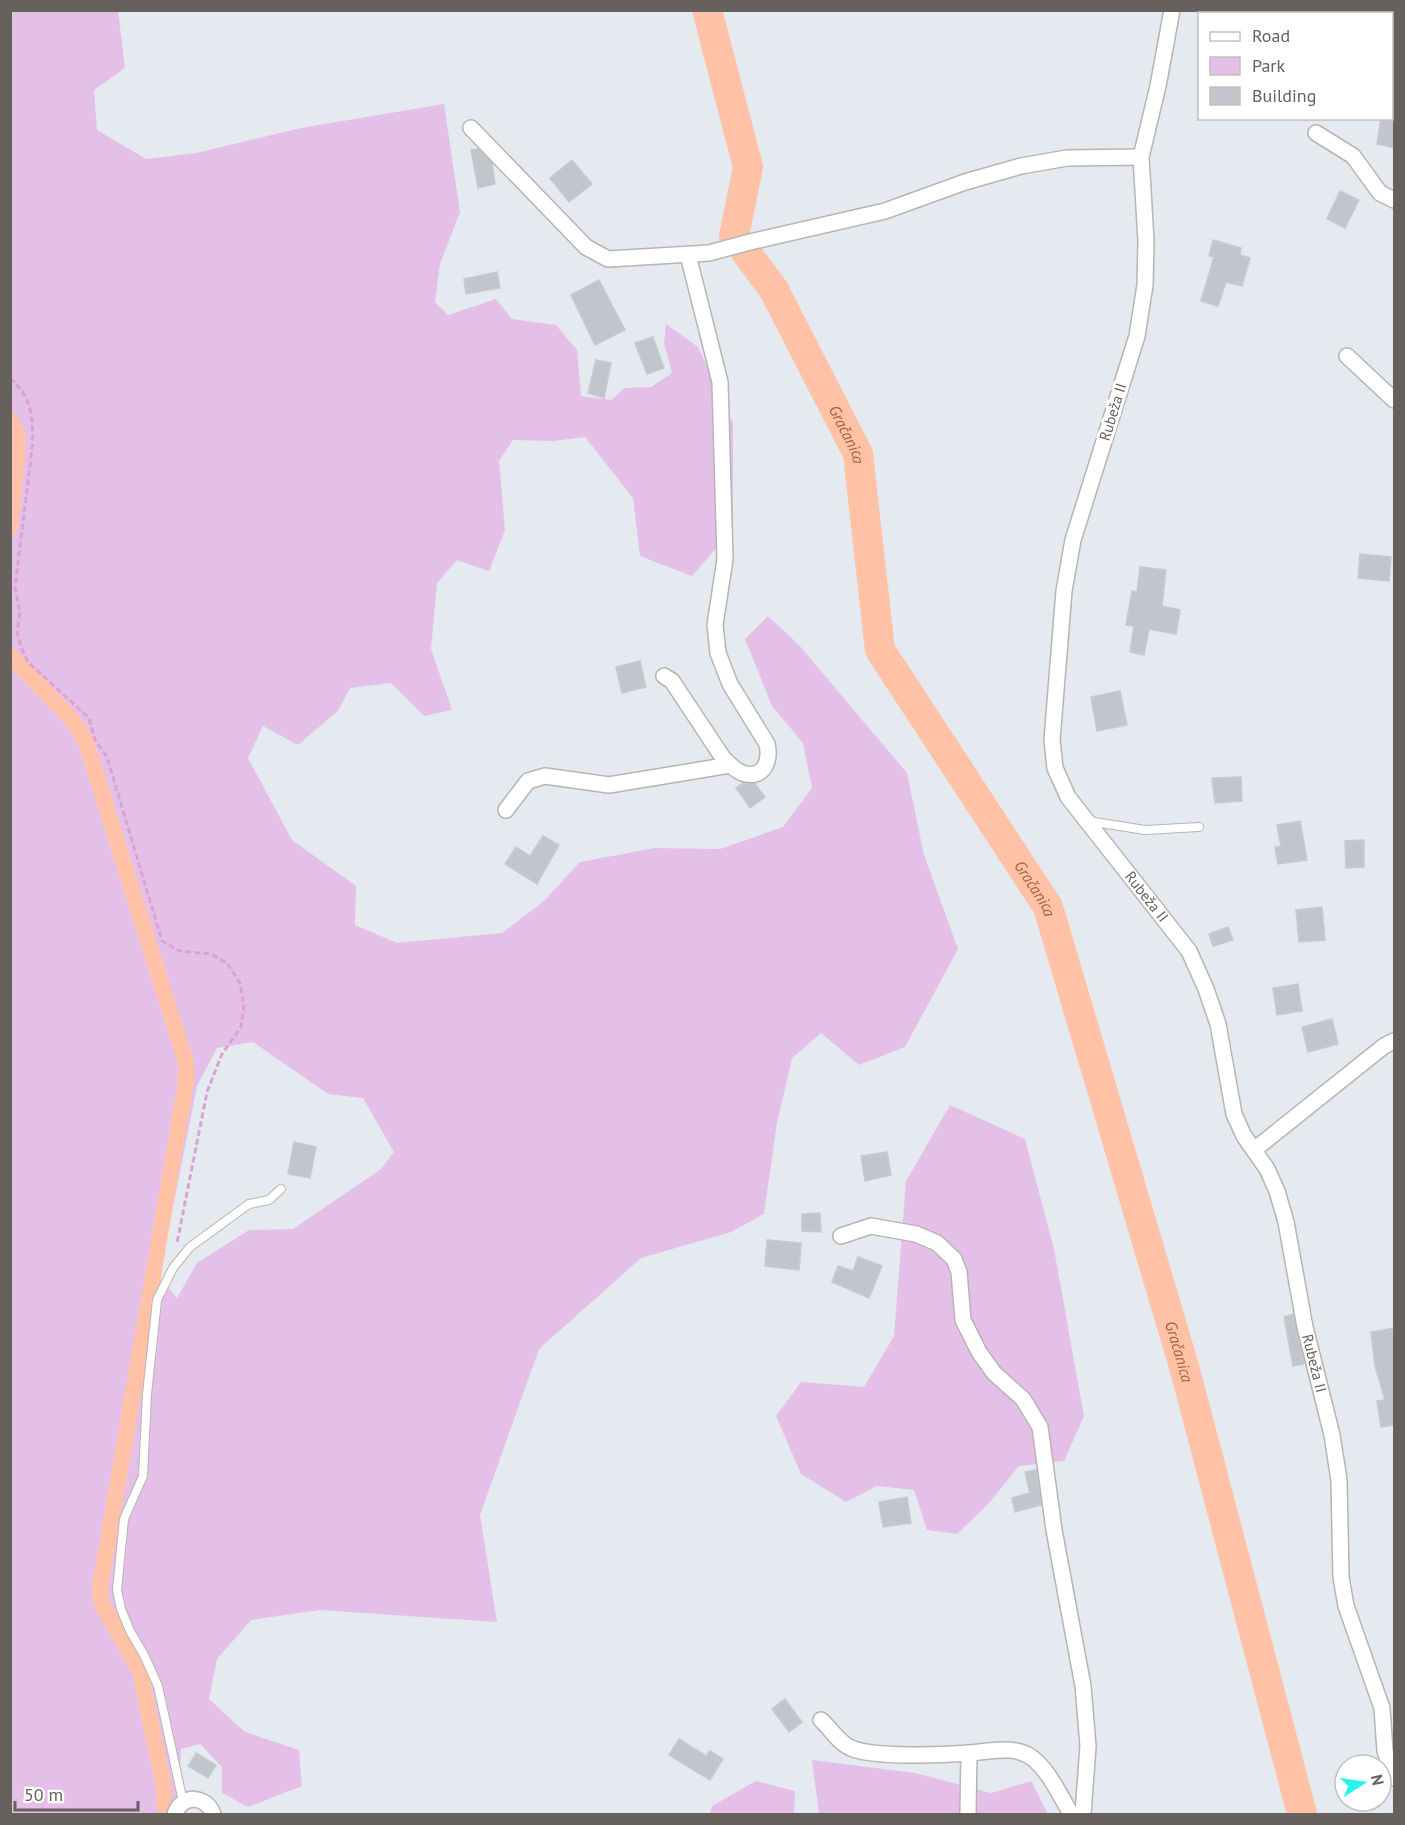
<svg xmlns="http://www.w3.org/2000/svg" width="1405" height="1825" viewBox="0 0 1405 1825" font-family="'PT Sans',sans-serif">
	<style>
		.green { fill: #e4c0e9; fill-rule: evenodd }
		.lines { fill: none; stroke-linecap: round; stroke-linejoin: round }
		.canal { stroke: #ffc2a6; stroke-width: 16 }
		.river { stroke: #ffc2a6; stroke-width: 30 }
		.building { fill: #c2c5cb; stroke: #c3cbd5; stroke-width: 1.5 }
		.service-casing { stroke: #b9b4b1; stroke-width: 10 }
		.minor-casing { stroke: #b9b4b1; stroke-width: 18 }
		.path { stroke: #dca2d4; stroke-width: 3; stroke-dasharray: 6 3; stroke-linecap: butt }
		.service { stroke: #fff; stroke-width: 8 }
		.minor { stroke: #fff; stroke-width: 15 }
		.labels { text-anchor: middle; stroke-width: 6; stroke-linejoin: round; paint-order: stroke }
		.street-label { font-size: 15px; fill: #67615d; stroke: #fff }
		.water-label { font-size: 16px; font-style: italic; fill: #a66237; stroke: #fff }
	</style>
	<rect width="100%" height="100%" fill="#e5e9f0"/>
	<!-- green -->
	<g class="green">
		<path d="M11 11H118L125 68 94 90 97 130 146 159 196 153 301 128 444 104 460 212 440 264 435 302 448 315 496 299 512 319 556 325 577 350 581 396 611 400 625 388 651 387 672 373 664 343 666 324 698 347 733 423V529L692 576 640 556 633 498 585 437 554 441 513 440 499 461 505 530 489 571 457 560 437 583 431 649 452 710 424 716 391 683 350 688 338 711 298 745 263 726 248 758 292 840 356 886 355 925 397 943 502 933 544 901 580 862 655 848 720 849 783 827 812 788 803 743 772 706 745 639 768 616 799 645 907 773 924 855 958 949 905 1047 859 1065 821 1033 792 1058 777 1123 764 1214 731 1232 641 1258 539 1349 480 1515 497 1622 319 1610 251 1620 217 1659 209 1699 245 1732 299 1750 302 1786 248 1807 222 1793V1767L200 1744 181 1749 178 1814H11ZM253 1042 328 1094 363 1098 394 1152 381 1169 293 1229 249 1230 197 1263 177 1298 159 1277 197 1086 217 1048Z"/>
		<path d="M950 1105 1025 1139 1054 1249 1084 1416 1064 1461 1019 1466 989 1503 957 1534 927 1530 914 1490 877 1486 846 1502 801 1474 776 1416 801 1382 864 1387 894 1336 906 1181Z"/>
		<path d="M812 1760 915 1773 991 1793 1031 1781 1048 1814H819Z"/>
		<path d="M756 1781 795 1791 794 1814H710L712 1806Z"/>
	</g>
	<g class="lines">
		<!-- canal -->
		<g class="canal">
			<path d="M10 420 17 434 18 446 10 528"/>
			<path d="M10 655 74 722 86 742 186 1063V1082L100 1587V1597L104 1608 140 1671 163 1784 166 1814"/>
		</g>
		<!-- river -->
		<path class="river" id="s1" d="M707 10 748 167 734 236 774 290 858 454 880 650 1048 907 1185 1370 1302 1814"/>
	</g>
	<!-- building -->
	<g class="building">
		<path d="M1381 118H1395V148L1377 144Z"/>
		<path d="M478 149 492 163 495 184 478 188 471 150Z"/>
		<path d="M572 160 592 184 569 202 550 178Z"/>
		<path d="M1340 191 1359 200 1345 228 1327 219Z"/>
		<path d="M1213 240 1241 248 1240 255 1250 258 1242 286 1226 282 1218 306 1201 301 1214 257 1209 256Z"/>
		<path d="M497 272 500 288 466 294 464 279Z"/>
		<path d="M599 280 625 330 595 345 571 295Z"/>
		<path d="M653 337 664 368 647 374 635 343Z"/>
		<path d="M596 360 611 363 604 398 588 393Z"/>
		<path d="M1360 554 1391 557 1389 581 1358 578Z"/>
		<path d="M1140 567 1166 570 1162 606 1180 610 1176 634 1149 629 1144 655 1130 652 1134 626 1126 625 1132 591 1137 592Z"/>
		<path d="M640 661 646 687 622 693 616 667Z"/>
		<path d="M1120 691 1127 725 1097 731 1091 697Z"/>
		<path d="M1241 777 1242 801 1215 803 1212 778Z"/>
		<path d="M743 783 755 784 765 797 750 808 736 788Z"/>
		<path d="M1300 821 1307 860 1278 864 1275 847 1281 846 1277 825Z"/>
		<path d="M543 836 559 845 537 884 505 864 516 847 530 856Z"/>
		<path d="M1364 840V867L1346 868 1345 841Z"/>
		<path d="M1322 907 1325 940 1299 942 1296 910Z"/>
		<path d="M1228 927 1233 940 1213 946 1209 934Z"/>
		<path d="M1298 984 1302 1011 1277 1015 1273 988Z"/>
		<path d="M1332 1019 1338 1044 1308 1052 1302 1027Z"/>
		<path d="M294 1142 316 1147 310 1178 288 1174Z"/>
		<path d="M887 1152 891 1175 865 1181 861 1156Z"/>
		<path d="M820 1213 821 1232 802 1231V1214Z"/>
		<path d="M767 1240 801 1243 799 1270 765 1266Z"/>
		<path d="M858 1257 882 1266 869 1298 832 1282 838 1266 853 1271Z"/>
		<path d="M1293 1314 1304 1364 1293 1366 1284 1317Z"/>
		<path d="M1395 1328V1425L1381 1427 1377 1401 1385 1400 1375 1366 1371 1332Z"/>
		<path d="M1036 1470 1041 1505 1015 1512 1012 1498 1030 1493 1025 1472Z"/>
		<path d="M907 1497 911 1523 883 1527 879 1502Z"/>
		<path d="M785 1699 802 1722 789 1732 772 1709Z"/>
		<path d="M679 1739 706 1756 710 1751 723 1759 710 1780 669 1755Z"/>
		<path d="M196 1753 216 1765 208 1778 188 1766Z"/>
	</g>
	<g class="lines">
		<!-- service casing -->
		<g class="service-casing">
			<g id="service">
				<path d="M1088 821 1145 830 1199 827"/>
				<path d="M183 1802 158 1686 144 1655 130 1631 121 1609 117 1590 124 1519 143 1476 147 1394 157 1300 173 1268 190 1247 249 1204 269 1200 281 1189"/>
			</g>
		</g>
		<!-- minor casing -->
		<g class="minor-casing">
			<g id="minor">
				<path id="s2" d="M1172 10 1158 86 1141 157 1146 241 1145 285 1137 336 1073 540 1064 591 1052 740 1055 768 1068 797 1189 951 1206 989 1218 1024 1234 1114 1244 1136 1267 1169 1277 1191 1286 1222 1305 1327 1332 1435 1339 1480 1341 1577 1346 1606 1382 1708 1385 1751 1394 1778"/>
				<path d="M1329 10 1335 14"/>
				<path d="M471 128 586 247 608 259 709 253 750 242 885 211 965 182 1021 166 1067 158 1141 157"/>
				<path d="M1316 133 1353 156 1380 193 1394 200"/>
				<path d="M1347 356 1394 400"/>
				<path d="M664 676 672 681 723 758C728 763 735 770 742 773 763 780 771 762 767 744L730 684 718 653 715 625 725 559 720 382 688 255"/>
				<path d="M506 810 528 781 545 776 609 785 730 765"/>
				<path d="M1254 1150 1384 1046 1394 1041"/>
				<path d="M841 1236 871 1226 916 1234 937 1243 954 1259 959 1272 963 1320 979 1352 994 1373 1023 1399 1040 1427 1054 1530 1083 1686 1088 1746 1083 1814"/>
				<path d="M821 1720C830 1728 840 1744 851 1748 874 1758 943 1755 970 1753 992 1751 1018 1744 1036 1761 1051 1775 1061 1797 1071 1814"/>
				<path d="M175 1814C182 1794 206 1795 213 1814"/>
				<path d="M968 1814 969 1753"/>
			</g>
		</g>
		<!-- path -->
		<path class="path" d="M10 378C14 382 17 385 20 389 34 405 33 430 32 449L15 587 20 613 17 632 21 647 28 662 89 718 95 740 107 757 162 941 180 951 211 954 227 963 240 983 244 1006 241 1027 222 1054 207 1092 177 1243"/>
		<!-- service -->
		<use href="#service" class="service"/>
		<!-- minor -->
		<use href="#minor" class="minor"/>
	</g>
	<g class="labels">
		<!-- street labels -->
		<g class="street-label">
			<text transform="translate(1113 412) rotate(-73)" y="5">Rubeža II</text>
			<text dy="5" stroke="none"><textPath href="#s2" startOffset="932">Rubeža II</textPath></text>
			<text dy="5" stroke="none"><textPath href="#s2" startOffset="1436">Rubeža II</textPath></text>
		</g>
		<!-- water labels -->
		<g class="water-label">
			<text dy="6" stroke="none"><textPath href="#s1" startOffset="462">Gračanica</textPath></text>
			<text dy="6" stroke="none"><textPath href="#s1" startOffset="966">Gračanica</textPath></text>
			<text dy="6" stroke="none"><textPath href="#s1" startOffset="1452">Gračanica</textPath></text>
		</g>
	</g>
	<!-- border -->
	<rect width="1405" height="1825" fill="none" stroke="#67615d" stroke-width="24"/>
	<!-- legend -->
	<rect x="1198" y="12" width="195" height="108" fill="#ffffff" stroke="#c2c0be" stroke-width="1.5"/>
	<rect x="1210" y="32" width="30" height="9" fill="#ffffff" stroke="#c2c0be" stroke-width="1.5"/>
	<text x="1252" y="42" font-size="18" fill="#67615d">Road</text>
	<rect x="1210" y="57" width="30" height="18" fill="#e4c0e9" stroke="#c2c0be" stroke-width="1.5"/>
	<text x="1252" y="72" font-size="18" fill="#67615d">Park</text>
	<rect x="1210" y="87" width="30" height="18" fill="#c2c5cb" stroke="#c2c0be" stroke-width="1.5"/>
	<text x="1252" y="102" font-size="18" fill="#67615d">Building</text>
	<!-- north arrow -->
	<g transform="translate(1363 1783) rotate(78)"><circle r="28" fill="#ffffff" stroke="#c2c0be" stroke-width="1.5"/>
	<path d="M0-4.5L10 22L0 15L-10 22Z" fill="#27f5eb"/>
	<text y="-9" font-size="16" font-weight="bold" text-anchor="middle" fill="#67615d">N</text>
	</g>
	<!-- scale -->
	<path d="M15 1801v9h123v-9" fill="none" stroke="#67615d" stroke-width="3"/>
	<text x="24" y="1801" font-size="18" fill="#67615d" stroke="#ffffff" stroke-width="4.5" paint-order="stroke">50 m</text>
</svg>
